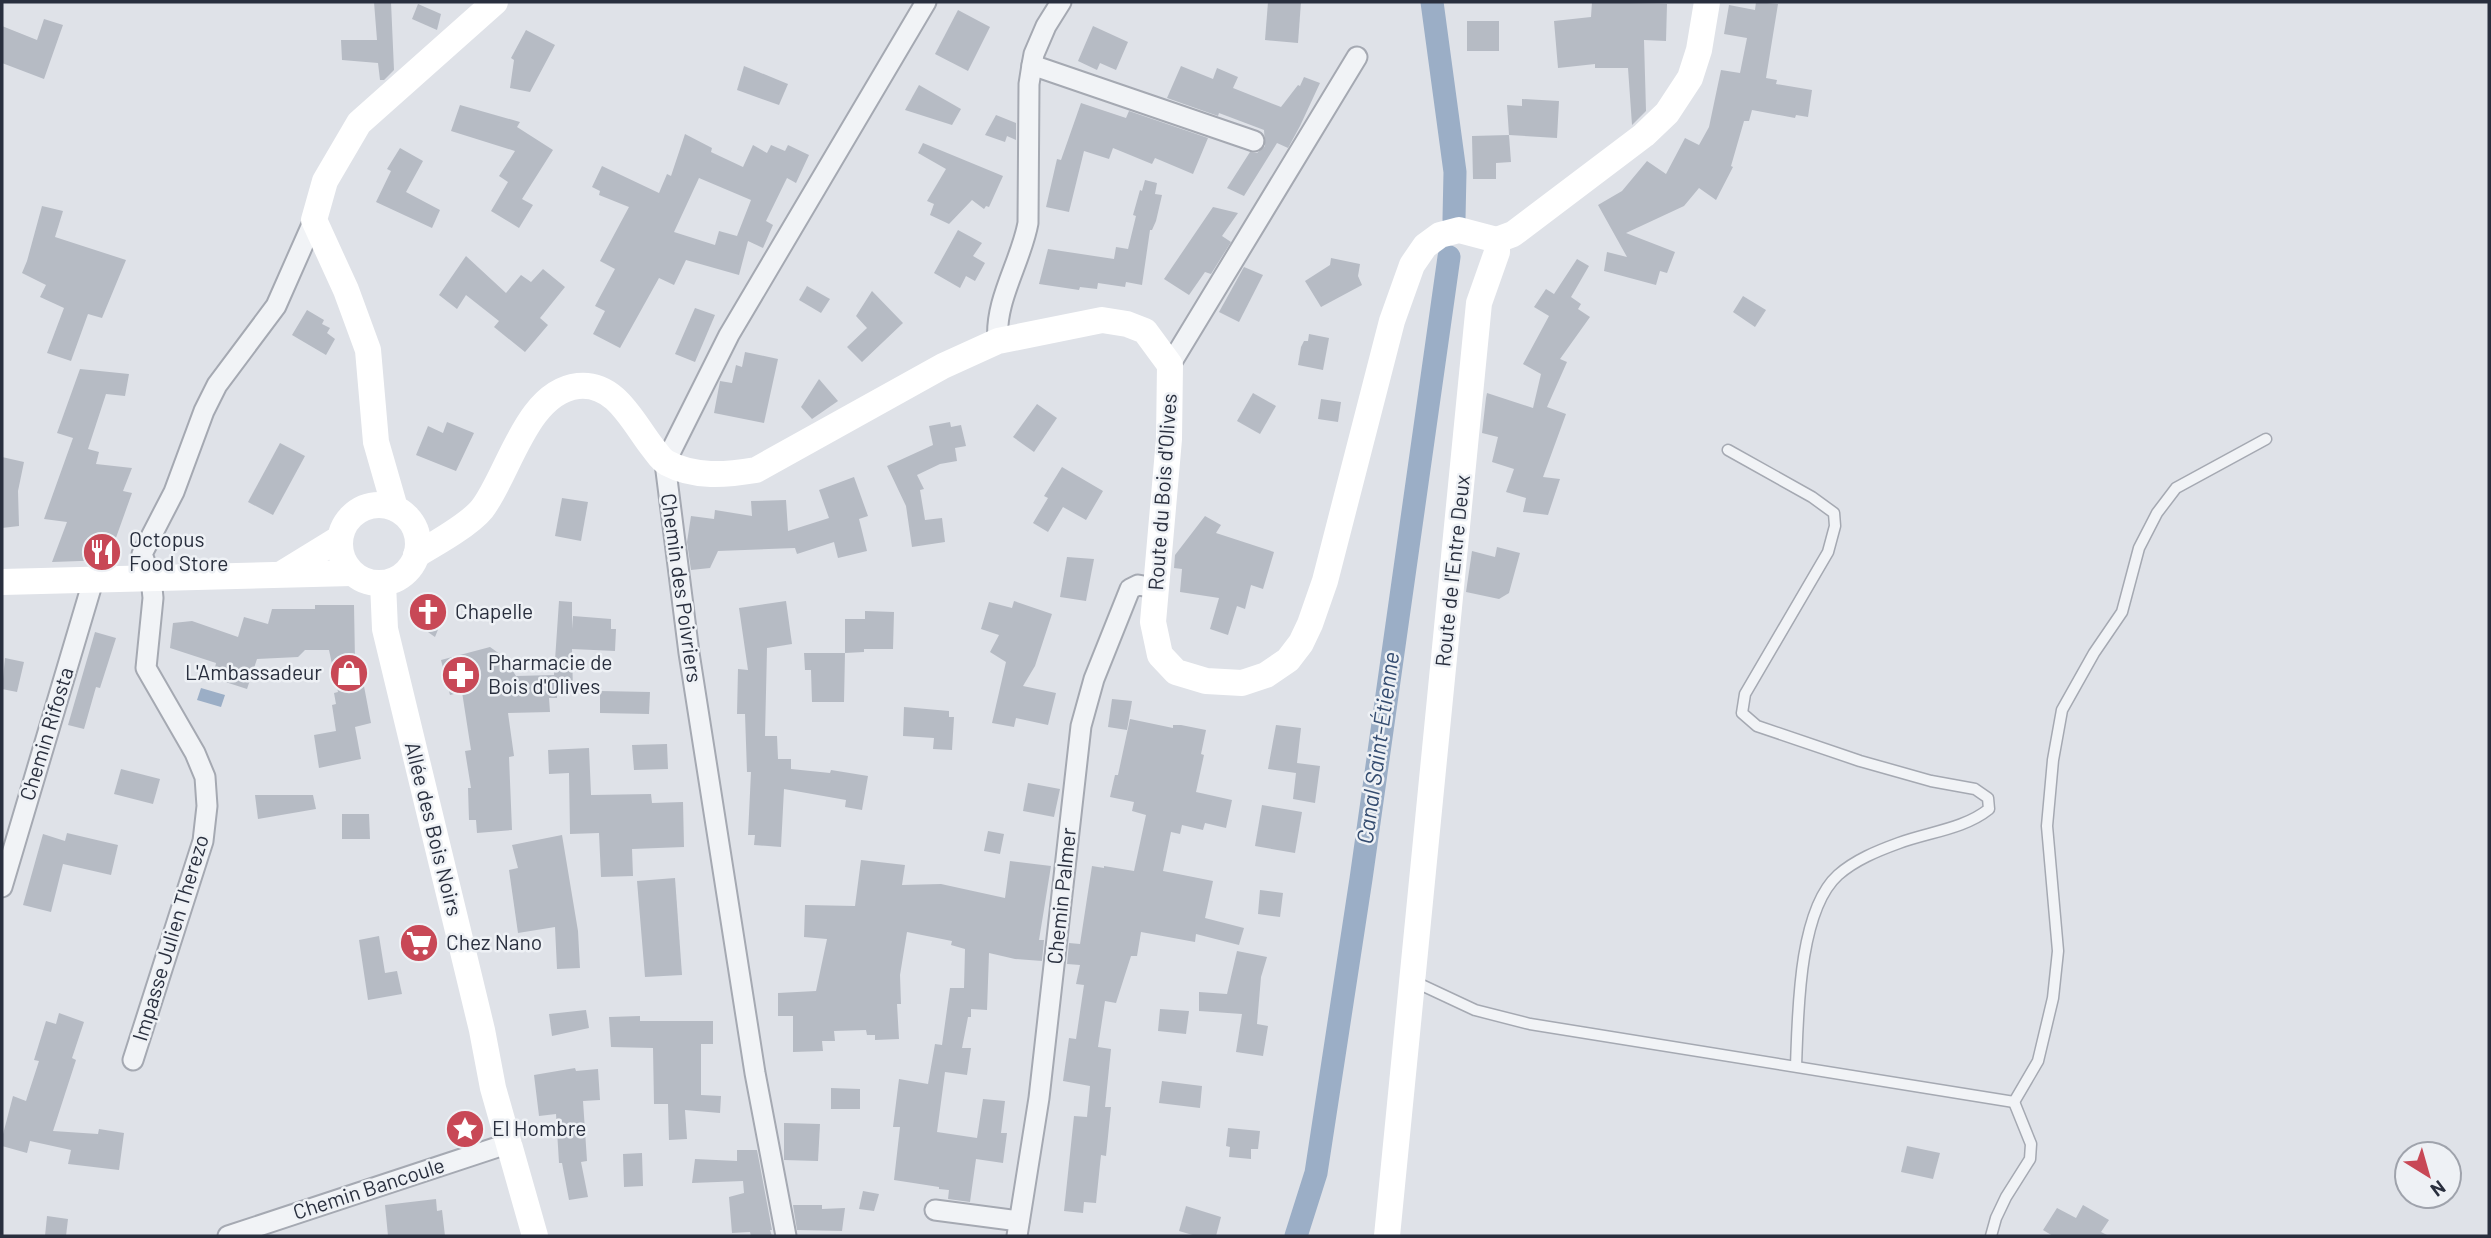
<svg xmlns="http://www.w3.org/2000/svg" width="2491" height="1238" viewBox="0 0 2491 1238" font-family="Barlow,sans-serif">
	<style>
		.water { fill: #9baec6 }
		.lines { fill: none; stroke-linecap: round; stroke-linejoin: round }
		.canal { stroke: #9baec6; stroke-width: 23 }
		.building { fill: #b6bbc4; fill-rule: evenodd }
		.lane-casing { stroke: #a5a9b2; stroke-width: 13 }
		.street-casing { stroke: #a5a9b2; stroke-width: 23 }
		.lane { stroke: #f1f3f6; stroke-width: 10 }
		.street { stroke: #f1f3f6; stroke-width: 19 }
		.secondary { stroke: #fff; stroke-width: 26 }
		.labels { text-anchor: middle; stroke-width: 5; stroke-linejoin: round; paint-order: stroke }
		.street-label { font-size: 21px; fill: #292f3e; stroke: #eef1f5 }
		.poi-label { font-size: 21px; fill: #292f3e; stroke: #eef1f5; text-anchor: start }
		.water-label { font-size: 23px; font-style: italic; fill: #344c70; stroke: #eef1f5 }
	</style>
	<rect width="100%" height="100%" fill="#dfe2e8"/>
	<!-- water -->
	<path class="water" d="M201 688 225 695 221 707 197 700Z"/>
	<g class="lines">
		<!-- canal -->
		<g class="canal">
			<path d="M1432 2 1455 172 1454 219"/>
			<path d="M1296 1236 1316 1173 1361 879 1449 257"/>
		</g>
	</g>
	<!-- building -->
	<g class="building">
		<path d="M374 2H391L394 70 384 80H380L378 63 342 60 341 40H377Z"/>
		<path d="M1268 2H1301L1298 43 1265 40Z"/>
		<path d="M1592 2 1667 4 1666 41 1644 40 1646 111 1632 125 1628 68H1595V64L1558 68 1554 21 1591 17Z"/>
		<path d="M1756 2 1778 4 1766 78 1777 80 1776 84 1812 90 1808 117 1796 115 1795 118 1752 110 1749 121H1744L1731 166 1733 167 1716 200 1699 188 1684 206 1626 233 1675 252 1667 273 1660 271 1656 285 1604 271 1607 252 1627 257 1598 205 1622 191 1647 161 1666 174 1685 138 1699 145 1709 127 1721 70 1740 73 1747 38 1724 34 1729 5 1755 10Z"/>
		<path d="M418 4 441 14 437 30 412 19Z"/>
		<path d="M958 10 990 27 968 71 935 54Z"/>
		<path d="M44 19 63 25 44 79 2 63V26L37 40Z"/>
		<rect x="1467" y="21" width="32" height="30"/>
		<path d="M1093 26 1128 42 1116 70 1100 63 1097 70 1078 61Z"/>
		<path d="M526 30 555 45 530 92 510 88 514 60 511 58Z"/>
		<path d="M744 66 788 84 779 105 737 90Z"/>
		<path d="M1181 66 1213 79 1217 68 1238 77 1233 88 1281 107 1298 85 1300 86 1304 77 1320 83 1300 126 1288 148 1277 143 1244 196 1227 188 1250 152 1257 153 1265 146 1264 130 1219 113 1218 116 1167 98Z"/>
		<path d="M919 85 961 109 952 125 905 110Z"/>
		<path d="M1522 99 1559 101 1557 138 1509 135 1507 105 1522 106Z"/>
		<path d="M1081 103 1126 118 1129 111 1208 138 1193 174 1155 158 1152 164 1113 148 1109 159 1084 151 1069 212 1046 207 1057 159 1061 160Z"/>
		<path d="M460 105 520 122 517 127 553 150 522 199 533 205 519 228 491 211 508 182 499 176 515 151 451 131Z"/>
		<path d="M996 115 1016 123V140L1007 136 1005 142 985 135Z"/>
		<path d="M685 134 712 148 711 152 743 167 753 145 767 153 771 145 785 151 788 145 809 155 796 183 787 178 766 221 773 225 763 248 748 241 739 275 686 260 674 285 659 278 620 348 593 334 605 311 595 306 615 269 600 261 629 207 599 195 600 191 592 187 602 166 659 193 667 174 671 176ZM699 178 751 200 737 236 719 231 715 245 674 232Z"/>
		<path d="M1509 135 1511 162 1496 163V179H1473L1472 136Z"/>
		<path d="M923 143 1003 176 989 207 986 206 984 209 972 200 949 224 930 215 934 204 927 201 946 169 918 153Z"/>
		<path d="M400 148 423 161 406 192 440 210 432 228 376 202 391 171 387 169Z"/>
		<path d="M1145 180 1157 183 1155 194 1162 195 1156 221 1152 230H1150L1142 285 1126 282 1125 287 1098 283 1097 289 1080 287 1079 290 1039 284 1048 249 1114 259 1116 247 1128 249 1136 216 1133 215 1140 190 1142 191Z"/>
		<path d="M42 206 63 211 55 237 126 260 102 318 88 314 71 361 47 353 64 308 40 297 46 285 22 273 27 261Z"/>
		<path d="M1213 207 1238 213 1222 236 1231 242 1211 274 1205 272 1189 295 1164 279Z"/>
		<path d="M958 230 982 243 973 256 985 263 975 281 966 276 960 288 934 273Z"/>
		<path d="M466 256 506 293 521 275 531 282 543 269 565 287 540 318 548 325 525 352 494 327 499 321 466 295 457 309 439 295Z"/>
		<path d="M1331 258 1360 264 1358 276 1362 285 1321 307 1305 281 1330 265Z"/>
		<path d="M1577 259 1589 266 1571 297 1581 304 1578 309 1590 317 1560 359 1567 362 1547 407 1566 414 1543 477 1560 479 1548 515 1523 512 1526 498 1506 492 1514 469 1492 462 1498 437 1482 433 1486 398 1487 393 1533 408 1541 374 1523 364 1549 316 1534 307 1546 289 1554 294Z"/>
		<path d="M1244 267 1263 275 1239 322 1219 312Z"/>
		<path d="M807 286 830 299 821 313 799 300Z"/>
		<path d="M872 291 903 323 862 362 847 347 867 328 856 316Z"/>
		<path d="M1743 296 1766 310 1755 327 1733 312Z"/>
		<path d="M695 308 715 315 695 362 675 354Z"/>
		<path d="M307 310 324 320 322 324 330 328 327 333 335 339 326 355 292 335Z"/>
		<path d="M1309 334 1329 338 1323 370 1298 365 1301 347 1304 341H1308Z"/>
		<path d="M745 352 778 359 764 423 714 413 720 381 732 383 736 365 742 367Z"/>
		<path d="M80 369 129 374 125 396 106 394 88 449 99 452 96 464 132 468 123 491 132 493 108 560 52 562 67 522 44 519 73 438 57 433Z"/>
		<path d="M819 379 838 401 812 419 801 407Z"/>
		<path d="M1253 393 1276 406 1260 434 1237 421Z"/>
		<path d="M1321 399 1341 402 1338 422 1318 419Z"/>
		<path d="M1037 404 1057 418 1034 452 1013 437Z"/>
		<path d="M447 422 474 433 456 471 416 455 428 426 443 433Z"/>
		<path d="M950 422 951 427 961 425 966 446 955 448 957 461 940 464 917 475 924 489 920 490 925 520 942 518 945 542 912 547 906 506 887 466 933 445 929 426Z"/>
		<path d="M280 443 305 456 273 515 248 502Z"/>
		<path d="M2 457 24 462 18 491 19 526 2 528Z"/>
		<path d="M1062 467 1103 491 1086 520 1063 507 1048 532 1033 523 1048 498 1044 496Z"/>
		<path d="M854 477 868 516 859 519 867 551 838 558 834 542 797 554 795 548 718 551 710 568 691 570 687 542 691 516 714 519 715 510 752 516 751 501 786 500 788 531 829 518 819 490Z"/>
		<path d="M562 498 588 502 581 541 555 536Z"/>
		<path d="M1205 516 1221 525 1216 533 1274 552 1263 589 1251 585 1245 609 1237 606 1228 635 1210 629 1219 598 1180 592 1182 569 1174 568 1175 555Z"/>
		<path d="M1497 547 1520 553 1509 593 1499 599 1466 592 1472 551 1495 557Z"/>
		<path d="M1067 557 1094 559 1086 601 1060 597Z"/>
		<path d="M436 596 441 622 435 637 422 628 415 601Z"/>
		<path d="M559 601 572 602V629L573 616 611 619V629H616L615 651 572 649 573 692H557V698H549L550 712 508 713 514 756 509 757 512 830 477 833 476 820H469L468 788H471L465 751 471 750 462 692 450 695 441 660 490 647 504 657 516 676 554 675Z"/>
		<path d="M786 601 792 644 767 648 765 736H777L778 759H791V769L830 773 831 770 868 776 862 810 845 807 846 800 784 789 781 847 754 845 755 835H748L751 772H747L745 714H737L738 669 748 670 739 608Z"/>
		<path d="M1014 601 1052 614 1035 666 1023 686 1056 693 1048 725 1016 718 1014 727 992 723 1006 662 990 652 999 635 981 629 989 602 1012 608Z"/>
		<path d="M315 605H354L355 661 359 660 371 723 355 727 361 759 319 768 314 735 336 731 332 705 336 704 334 693 338 692 329 650H305L298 657 257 659 247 689 213 678 216 663 170 648 173 623 192 621 238 637 244 617 268 624 272 609H315Z"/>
		<path d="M865 611 894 612 893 649H864V652L845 653V619H865Z"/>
		<path d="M95 632 116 638 100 688 96 687 84 729 68 725Z"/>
		<path d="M804 653H845L844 702H812L811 670H805Z"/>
		<path d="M5 658 24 662 17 692 2 689Z"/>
		<path d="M600 691 650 692 649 714 600 713Z"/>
		<path d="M1112 699 1132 701 1127 730 1108 727Z"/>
		<path d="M904 707 949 711V717H954L952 750 933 749 934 738 903 736Z"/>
		<path d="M1130 719 1173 728V725H1181L1206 730 1201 754 1204 755 1196 792 1232 800 1226 828 1205 823 1203 830 1182 825 1180 834 1171 832 1163 871 1213 881 1205 918 1244 928 1239 945 1196 934 1195 942 1141 932 1137 956H1131L1116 1003 1105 1001 1098 1047 1111 1049 1105 1107H1111L1106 1156 1101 1155 1096 1203 1084 1202 1083 1213 1064 1211 1074 1116 1087 1117 1090 1086 1063 1081 1069 1038 1076 1039 1084 985 1076 984 1080 965 1067 964 1069 943 1080 944 1092 866 1104 868V866L1134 871 1146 815 1132 811 1134 802 1110 797 1115 775H1118Z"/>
		<path d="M1276 725 1301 728 1297 763 1320 766 1315 803 1293 799 1296 773 1268 769Z"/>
		<path d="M667 744 668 769 634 770 632 745Z"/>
		<path d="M589 748 591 795 651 794 652 803 683 802 684 847 632 849 633 876 601 877 599 833 570 834 569 773 549 774 548 750Z"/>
		<path d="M121 769 160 779 153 804 114 794Z"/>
		<path d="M1028 783 1060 789 1054 817 1023 811Z"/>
		<path d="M255 795H313L316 809 258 819Z"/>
		<path d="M1262 805 1302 812 1295 853 1255 846Z"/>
		<path d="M342 814H369L370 839H342Z"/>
		<path d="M988 831 1004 834 1000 854 984 851Z"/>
		<path d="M67 833 118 845 111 875 63 864 51 912 23 905 43 834 65 841Z"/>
		<path d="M562 835 578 931 580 968 557 969 555 927 518 933 509 870 518 868 512 845Z"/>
		<path d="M861 860 905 865 902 885 941 884 1005 898 1010 861 1051 866 1039 940H1044L1042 961 1015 959 989 953 987 1010 971 1009V1017H968L962 1048H971L967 1075 945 1072 937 1132 977 1138 983 1099 1005 1101 1001 1133H1007L1003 1163 976 1159 970 1202 948 1199 949 1190 939 1189V1187L894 1180 900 1127H893L899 1079 928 1084 935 1044 942 1045 950 988H964L965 949 951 945 952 941 907 932 900 975 901 1004H897L899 1039 875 1040V1035H867L866 1030 834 1031 835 1041H822L823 1051 793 1052V1016H778V993L816 991 827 939 804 937 805 905 855 906Z"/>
		<path d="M675 878 682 975 645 977 637 881Z"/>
		<path d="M1260 890 1283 893 1280 917 1258 914Z"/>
		<path d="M379 936 385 973 397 971 402 994 368 1000 359 940Z"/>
		<path d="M1237 951 1267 957 1261 977 1257 1024 1268 1026 1263 1056 1236 1052 1242 1014 1199 1011V992L1227 994Z"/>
		<path d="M1160 1009 1189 1011 1186 1034 1158 1031Z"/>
		<path d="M586 1010 589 1028 552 1036 549 1014Z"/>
		<path d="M59 1013 84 1022 72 1058 76 1060 53 1131 98 1134 99 1129 124 1133 119 1170 68 1164 71 1150 30 1141 27 1153 2 1146V1138L13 1096 26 1101 39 1061 34 1060 46 1021 56 1024Z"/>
		<path d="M640 1016V1021H713V1044H701V1095L721 1096 720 1113 685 1110 687 1139 669 1140 668 1104H654L653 1048 611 1047 609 1017Z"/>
		<path d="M575 1068 576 1071 598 1069 600 1100 583 1101 587 1161 581 1162 588 1197 569 1200 562 1163H559L556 1114 539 1116 534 1075Z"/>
		<path d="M1162 1081 1202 1086 1200 1108 1159 1103Z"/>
		<path d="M831 1088 860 1089V1109H831Z"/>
		<path d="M784 1123 820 1124 818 1161 784 1160Z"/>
		<path d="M1228 1128 1260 1131 1258 1149H1251V1159L1229 1157 1230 1147 1226 1146Z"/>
		<path d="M1907 1146 1940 1153 1933 1179 1901 1172Z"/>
		<path d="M737 1150H757L772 1230H770L772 1236H751L750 1232 732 1233 729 1197 744 1193 743 1181 692 1183 695 1159 737 1161Z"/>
		<path d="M642 1153 643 1186 624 1187 623 1154Z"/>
		<path d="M863 1191 879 1194 874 1211 859 1209Z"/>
		<path d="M436 1199 437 1211 442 1210 445 1236H388L385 1205Z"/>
		<path d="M793 1205H822V1209L845 1208 842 1231 797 1230Z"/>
		<path d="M2083 1205 2109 1220 2101 1232 2109 1236H2053L2043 1230 2057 1208 2076 1218Z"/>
		<path d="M1186 1206 1221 1217 1216 1236H1196L1179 1231Z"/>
		<path d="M47 1216 68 1219 66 1236H45Z"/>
	</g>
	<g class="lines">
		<!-- lane casing -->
		<g class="lane-casing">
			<g id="lane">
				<path d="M1728 450 1812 497 1834 513 1835 526 1828 552 1745 694 1742 713 1757 726 1860 761 1931 781 1975 789 1988 798 1989 809C1964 829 1929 832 1899 843 1877 851 1855 860 1838 875 1798 911 1798 1016 1796 1066"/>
				<path d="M1413 981 1475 1010 1530 1024 2014 1102"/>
				<path d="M2014 1102 2038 1061 2053 998 2058 951 2047 826 2053 760 2062 710 2094 653 2122 612 2139 548 2157 513 2176 488 2266 439"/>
				<path d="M1991 1236 1996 1218 2006 1197 2030 1159 2031 1144 2014 1102"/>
			</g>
		</g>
		<!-- street casing -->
		<g class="street-casing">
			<g id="street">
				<path d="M1032 65 1254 141"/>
				<path d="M998 341C994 301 1021 262 1028 223L1029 84 1032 65 1034 54 1046 26 1061 2"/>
				<path d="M1170 365 1357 57"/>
				<path d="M2 887 93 581"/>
				<path d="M133 1060 203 841 207 806 205 777 195 753 146 668 153 598 151 578 142 554 174 492 204 411 217 385 276 306 314 220"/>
				<path d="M935 1210 1019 1221"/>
				<path d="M228 1236 510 1143"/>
				<path d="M786 1236 755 1073 689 653 665 463 729 335 926 2"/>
				<path d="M1017 1236 1039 1098 1081 726 1094 679 1130 589 1138 585 1155 588"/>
			</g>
		</g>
		<!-- lane -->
		<use href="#lane" class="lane"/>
		<!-- street -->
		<use href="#street" class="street"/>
		<!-- secondary -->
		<g class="secondary">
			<path d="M1497 240 1513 234 1644 135 1667 113 1690 78 1699 50 1707 2"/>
			<circle cx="379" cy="544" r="39"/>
			<path d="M395 508 376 442 368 350 346 290 314 220 325 181 359 123 495 2"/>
			<path d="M416 555C435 544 469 525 482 509 509 474 526 392 578 386 616 382 633 423 653 448 657 453 661 460 667 463 695 478 726 475 756 470L943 366 998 341 1102 320 1127 324 1145 331 1170 365 1169 439 1153 622 1160 655 1176 672 1206 681 1242 683 1266 675 1288 660 1301 643 1310 624 1325 581 1392 321 1412 265 1425 246 1440 235 1459 230 1497 240"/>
			<path d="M283 573 340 538"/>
			<path d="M2 582 352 573"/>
			<path d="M383 583 385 629 482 1030 493 1088 535 1236"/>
			<path d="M1387 1236 1479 303 1497 252V240"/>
		</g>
	</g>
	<!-- icons -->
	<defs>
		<g id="restaurant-disc" transform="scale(2.0125)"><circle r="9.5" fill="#c84856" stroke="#eef1f5"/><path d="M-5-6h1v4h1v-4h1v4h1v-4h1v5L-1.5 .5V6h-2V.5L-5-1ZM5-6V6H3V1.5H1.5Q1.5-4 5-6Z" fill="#fff"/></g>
		<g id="church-disc" transform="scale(2.0125)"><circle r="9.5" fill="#c84856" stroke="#eef1f5"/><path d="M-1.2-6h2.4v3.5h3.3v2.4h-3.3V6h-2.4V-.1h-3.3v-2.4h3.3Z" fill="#fff"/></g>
		<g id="shop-disc" transform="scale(2.0125)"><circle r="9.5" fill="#c84856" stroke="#eef1f5"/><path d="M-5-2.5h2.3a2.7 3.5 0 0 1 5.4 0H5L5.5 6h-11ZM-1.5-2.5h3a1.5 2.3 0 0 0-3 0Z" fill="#fff"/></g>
		<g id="pharmacy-disc" transform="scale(2.0125)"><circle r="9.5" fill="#c84856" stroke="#eef1f5"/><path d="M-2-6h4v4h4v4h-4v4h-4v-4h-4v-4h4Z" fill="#fff"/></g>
		<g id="supermarket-disc" transform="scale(2.0125)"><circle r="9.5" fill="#c84856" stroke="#eef1f5"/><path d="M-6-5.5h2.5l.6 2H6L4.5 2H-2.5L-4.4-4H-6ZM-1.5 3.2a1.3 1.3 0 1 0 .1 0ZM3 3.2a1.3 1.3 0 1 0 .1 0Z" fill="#fff"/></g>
		<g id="sight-disc" transform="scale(2.0125)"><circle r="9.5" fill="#c84856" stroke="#eef1f5"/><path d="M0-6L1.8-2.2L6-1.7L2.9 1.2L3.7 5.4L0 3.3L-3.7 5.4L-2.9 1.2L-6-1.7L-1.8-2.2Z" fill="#fff"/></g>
	</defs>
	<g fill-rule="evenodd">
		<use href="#restaurant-disc" x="102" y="552"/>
		<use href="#church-disc" x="428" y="612"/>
		<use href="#shop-disc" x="349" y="673"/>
		<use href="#pharmacy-disc" x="461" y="675"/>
		<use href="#supermarket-disc" x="419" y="943"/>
		<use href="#sight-disc" x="465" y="1129"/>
	</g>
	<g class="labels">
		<!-- street labels -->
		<g class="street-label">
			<text transform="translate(1163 492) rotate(-86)" y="7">Route du Bois d'Olives</text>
			<text transform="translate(1453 571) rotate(-84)" y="7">Route de l'Entre Deux</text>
			<text transform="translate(681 588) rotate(82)" y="7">Chemin des Poivriers</text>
			<text transform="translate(47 734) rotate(-73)" y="7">Chemin Rifosta</text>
			<text transform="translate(433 829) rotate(76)" y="7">Allée des Bois Noirs</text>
			<text transform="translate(1062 896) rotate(-84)" y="7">Chemin Palmer</text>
			<text transform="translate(171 938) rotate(-73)" y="7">Impasse Julien Therezo</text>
			<text transform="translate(369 1189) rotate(-18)" y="7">Chemin Bancoule</text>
		</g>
		<!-- poi labels -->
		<g class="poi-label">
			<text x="129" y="547">Octopus<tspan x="129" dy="24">Food Store</tspan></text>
			<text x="455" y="619">Chapelle</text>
			<text x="488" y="670">Pharmacie de<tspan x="488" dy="24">Bois d'Olives</tspan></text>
			<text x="322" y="680" text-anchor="end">L'Ambassadeur</text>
			<text x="446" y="950">Chez Nano</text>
			<text x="492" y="1136">El Hombre</text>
		</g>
		<!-- water labels -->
		<g class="water-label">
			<text transform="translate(1378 748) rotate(-82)" y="8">Canal Saint-Étienne</text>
		</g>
	</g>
	<!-- border -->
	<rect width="2491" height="1238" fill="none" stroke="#292f3e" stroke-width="7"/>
	<!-- north arrow -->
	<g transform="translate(2428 1175) rotate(143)"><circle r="33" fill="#eef1f5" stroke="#9fa3ac" stroke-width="2"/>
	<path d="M0-5L12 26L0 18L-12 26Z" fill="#c84856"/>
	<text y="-10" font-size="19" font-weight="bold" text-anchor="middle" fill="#292f3e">N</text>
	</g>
</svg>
